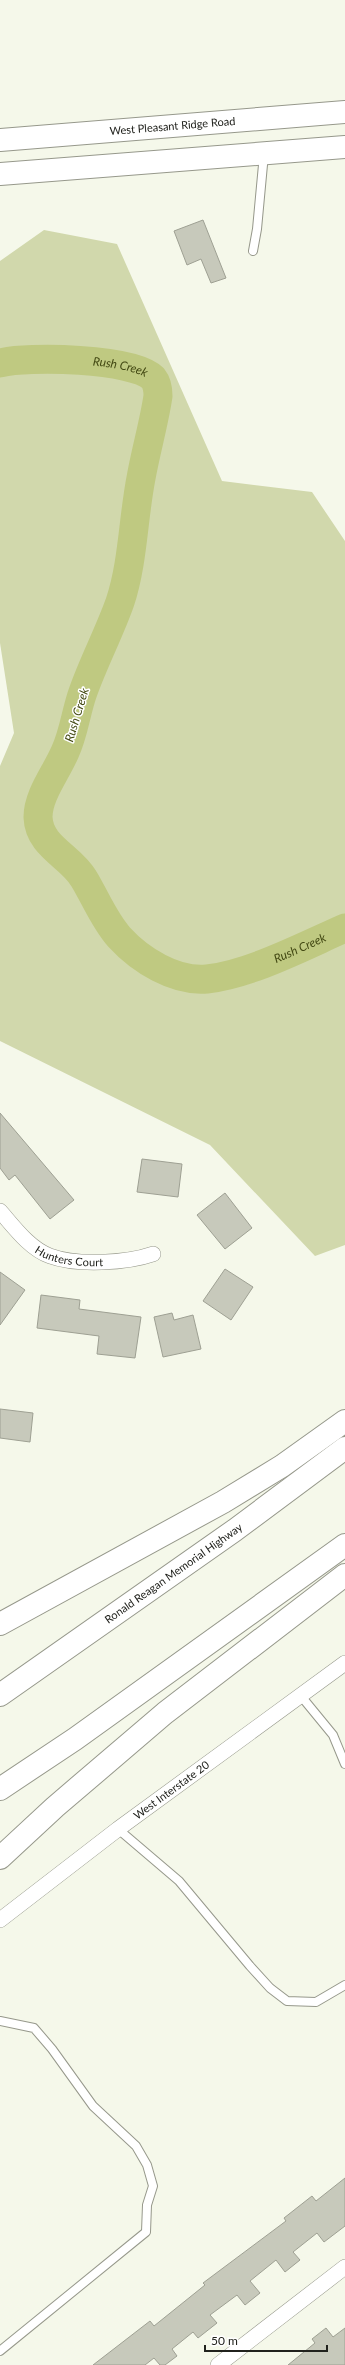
<svg xmlns="http://www.w3.org/2000/svg" width="345" height="2365" viewBox="0 0 345 2365" font-family="Lato,sans-serif">
	<style>
		.green { fill: #d1d8ac }
		.lines { fill: none; stroke-linecap: round; stroke-linejoin: round }
		.river { stroke: #bfc981; stroke-width: 29 }
		.building { fill: #c7c9bb; stroke: #9ea093 }
		.service-casing { stroke: #96988b; stroke-width: 10 }
		.minor-casing { stroke: #96988b; stroke-width: 16 }
		.secondary-casing { stroke: #96988b; stroke-width: 24 }
		.motorway-casing { stroke: #96988b; stroke-width: 24 }
		.service { stroke: #fff; stroke-width: 8 }
		.minor { stroke: #fff; stroke-width: 15 }
		.secondary { stroke: #fff; stroke-width: 22 }
		.motorway { stroke: #fff; stroke-width: 22 }
		.labels { text-anchor: middle; stroke-width: 3; stroke-linejoin: round; paint-order: stroke }
		.street-label { font-size: 11px; fill: #21221d; stroke: #fff }
		.water-label { font-size: 12px; font-style: italic; fill: #434913; stroke: #fff }
	</style>
	<rect width="100%" height="100%" fill="#f5f8ea"/>
	<!-- green -->
	<path class="green" d="M44 230 117 244 222 481 312 492 345 541V1245L315 1256 210 1145 0 1041V766L14 733 0 643V261Z"/>
	<g class="lines">
		<!-- river -->
		<path class="river" id="s1" d="M0 363C27 356 134 358 153 378 157 383 158 389 158 396 154 423 146 450 141 478 133 519 133 563 120 602 109 633 94 661 83 692 76 711 74 733 65 752 56 773 38 795 38 817 39 847 71 856 84 879 96 899 104 920 119 937 140 960 175 982 207 979 251 974 304 946 345 928"/>
	</g>
	<!-- building -->
	<g class="building">
		<path d="M203 220 226 278 211 283 201 259 187 265 174 231Z"/>
		<path d="M0 1113 74 1200 50 1219 15 1175 9 1180 0 1168Z"/>
		<path d="M142 1159 182 1164 178 1197 137 1192Z"/>
		<path d="M225 1193 252 1228 225 1249 197 1215Z"/>
		<path d="M225 1269 253 1287 231 1320 203 1301Z"/>
		<path d="M0 1272 25 1290 0 1325Z"/>
		<path d="M41 1295 80 1300 79 1309 141 1317 135 1358 97 1354 99 1336 37 1328Z"/>
		<path d="M172 1313 174 1320 193 1315 201 1349 163 1357 154 1317Z"/>
		<path d="M0 1409 33 1413 30 1442 0 1438Z"/>
		<path d="M345 2178V2226L324 2242 317 2233 293 2252 300 2260 285 2272 276 2260 250 2281 260 2293 245 2305 237 2295 210 2315 217 2323 198 2338 193 2332 172 2349 177 2356 165 2365H160L154 2358 145 2365H93L150 2321 154 2326 205 2285 203 2283 286 2221 284 2218 312 2196 316 2201Z"/>
		<path d="M326 2328 333 2337 345 2328V2365H288L315 2343 312 2339Z"/>
	</g>
	<g class="lines">
		<!-- service casing -->
		<g class="service-casing">
			<g id="service">
				<path d="M253 251 257 229 264 154"/>
				<path d="M301 1696 333 1735 345 1764"/>
				<path d="M118 1829 179 1881 250 1966 270 1988 287 2001 316 2002 345 1985"/>
				<path d="M0 2021 34 2028 52 2049 93 2106 136 2146 147 2165 153 2186 147 2205 146 2232 0 2351"/>
			</g>
		</g>
		<!-- minor casing -->
		<g class="minor-casing">
			<g id="minor">
				<path id="s2" d="M0 1211C14 1227 30 1249 50 1256 77 1266 127 1263 153 1254"/>
				<path id="s3" d="M0 1920 118 1829 345 1663"/>
				<path d="M218 2365 345 2267"/>
			</g>
		</g>
		<!-- secondary casing -->
		<g class="secondary-casing">
			<g id="secondary">
				<path id="s4" d="M0 140 345 112"/>
				<path d="M0 174 345 147"/>
			</g>
		</g>
		<!-- motorway casing -->
		<g class="motorway-casing">
			<g id="motorway">
				<path d="M0 1624 223 1502 282 1466 345 1421"/>
				<path id="s5" d="M0 1695 235 1530 345 1448"/>
				<path d="M0 1789 75 1739 345 1545"/>
				<path d="M0 1858 55 1807 165 1713 345 1575"/>
			</g>
		</g>
		<!-- service -->
		<use href="#service" class="service"/>
		<!-- minor -->
		<use href="#minor" class="minor"/>
		<!-- secondary -->
		<use href="#secondary" class="secondary"/>
		<!-- motorway -->
		<use href="#motorway" class="motorway"/>
	</g>
	<g class="labels">
		<!-- street labels -->
		<g class="street-label">
			<text dy="4" stroke="none"><textPath href="#s4" startOffset="173">West Pleasant Ridge Road</textPath></text>
			<text dy="4" stroke="none"><textPath href="#s2" startOffset="87">Hunters Court</textPath></text>
			<text dy="4" stroke="none"><textPath href="#s5" startOffset="212">Ronald Reagan Memorial Highway</textPath></text>
			<text dy="4" stroke="none"><textPath href="#s3" startOffset="215">West Interstate 20</textPath></text>
		</g>
		<!-- water labels -->
		<g class="water-label">
			<text dy="4" stroke="none"><textPath href="#s1" startOffset="121">Rush Creek</textPath></text>
			<text transform="translate(77 715) rotate(-73)" y="4">Rush Creek</text>
			<text dy="4" stroke="none"><textPath href="#s1" startOffset="962">Rush Creek</textPath></text>
		</g>
	</g>
	<!-- scale -->
	<path d="M205 2345v6h122v-6" fill="none" stroke="#21221d" stroke-width="2"/>
	<text x="211" y="2345" font-size="12" fill="#21221d" stroke="#ffffff" stroke-width="3" paint-order="stroke">50 m</text>
</svg>
